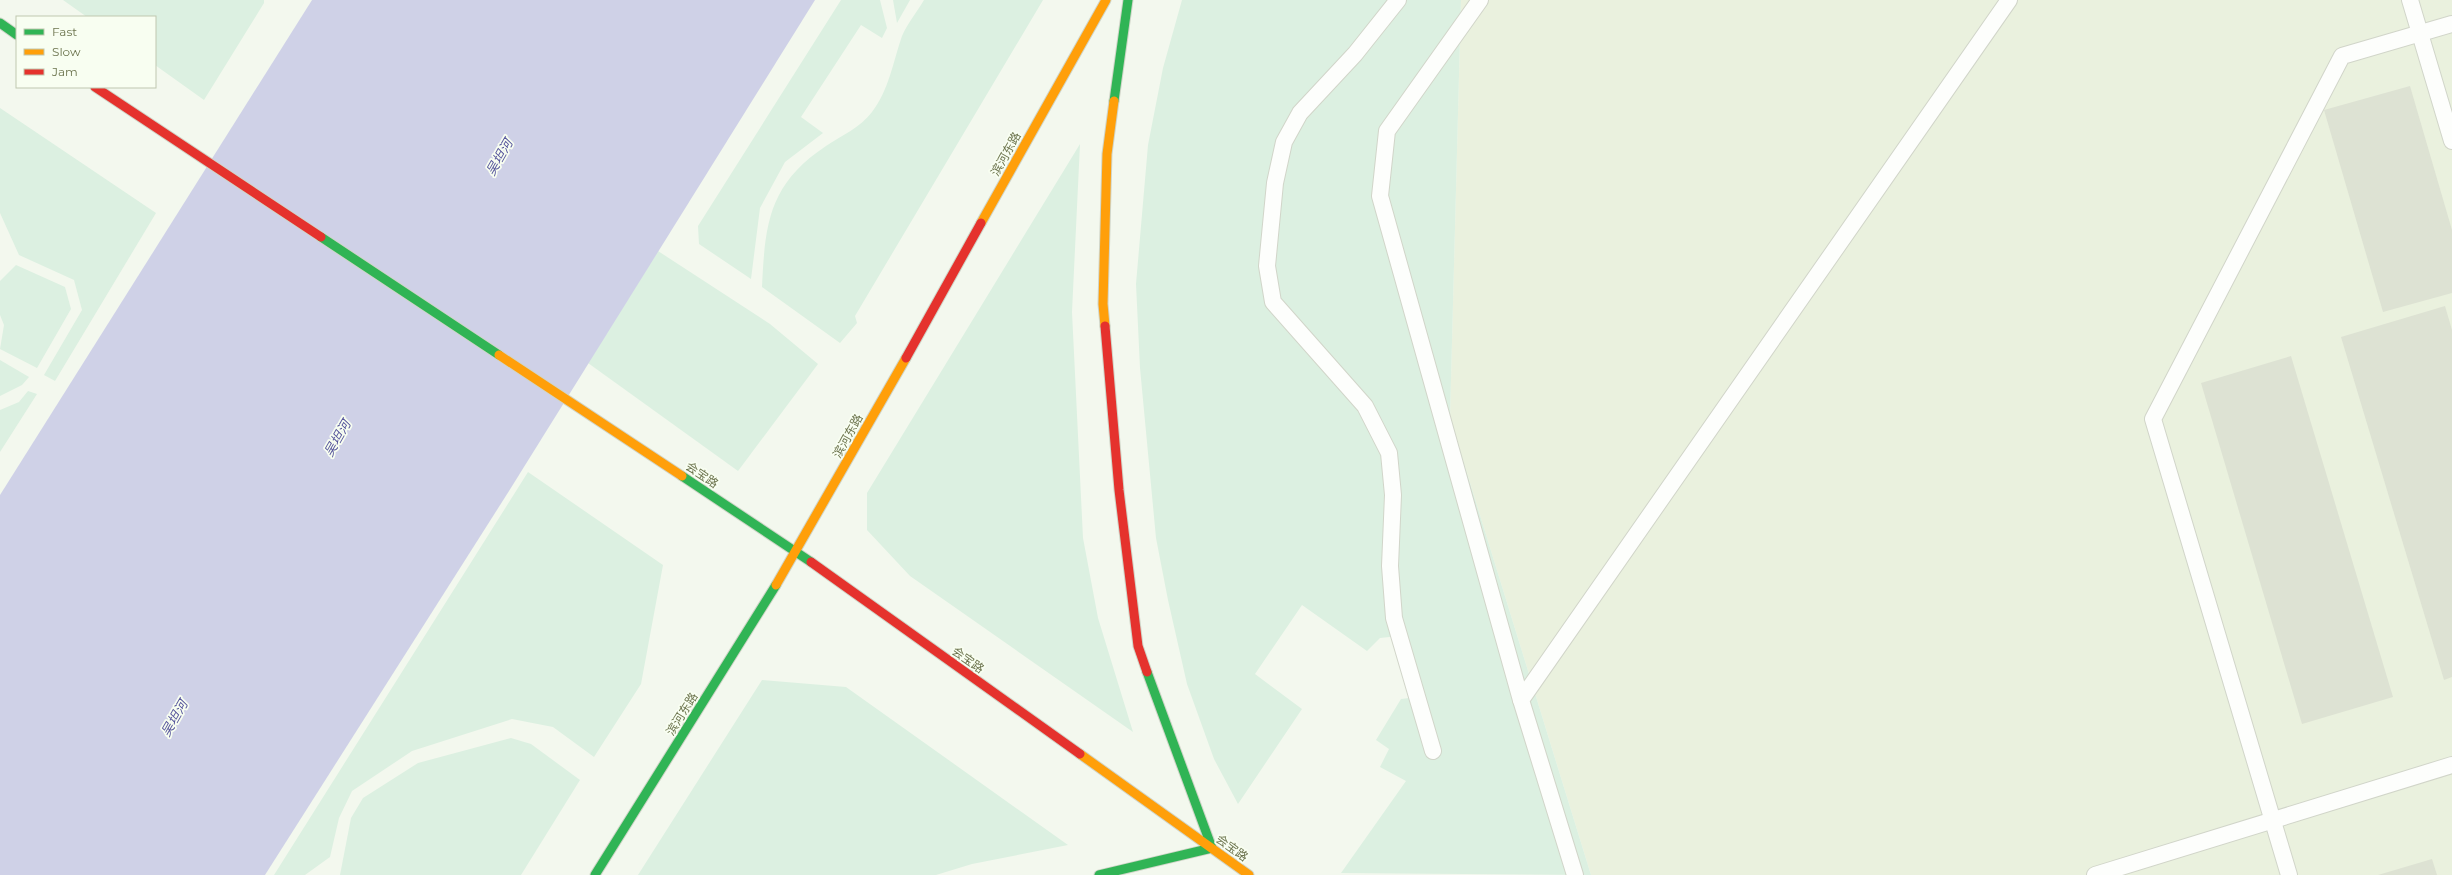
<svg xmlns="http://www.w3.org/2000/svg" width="2452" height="875" viewBox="0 0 2452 875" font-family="Montserrat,'Noto Sans SC',sans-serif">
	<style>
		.residential { fill: #eaf1de }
		.green { fill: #dcf0e1 }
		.water { fill: #cfd1e7 }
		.building { fill: #dde2d3 }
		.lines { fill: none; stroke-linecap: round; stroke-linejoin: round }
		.lane-casing { stroke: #d1d5c9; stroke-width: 18 }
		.fast-casing { stroke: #d0d5c8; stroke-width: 11 }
		.slow-casing { stroke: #d0d5c8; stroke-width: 11 }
		.jam-casing { stroke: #d0d5c8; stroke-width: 11 }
		.lane { stroke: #fdfefc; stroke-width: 16 }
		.fast { stroke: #30b455; stroke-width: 9 }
		.slow { stroke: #ff9f0a; stroke-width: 9 }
		.jam { stroke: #e5322d; stroke-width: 9 }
		.labels { text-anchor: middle; stroke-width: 3.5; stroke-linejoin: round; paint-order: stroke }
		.street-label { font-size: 12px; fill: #6d754f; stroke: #f8fef1 }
		.water-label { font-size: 13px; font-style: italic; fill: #55549b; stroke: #f8fef1 }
	</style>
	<rect width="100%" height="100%" fill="#f3f8ee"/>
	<!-- residential -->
	<path class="residential" d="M1461 0H2452V875H1591L1450 418Z"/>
	<!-- green -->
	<g class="green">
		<path d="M63 0H264V3L204 100 155 65V17H87Z"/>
		<path d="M841 0H880L887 28 882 38 861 25 801 117 823 133 785 162 760 208 751 279 699 244 698 226Z"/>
		<path d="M893 0H910L897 23Z"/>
		<path d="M924 0H1043L855 316 857 323 840 343 762 287C765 223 769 184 826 146 841 136 861 127 872 112 889 90 893 62 902 36 907 24 917 12 924 0Z"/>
		<path d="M1182 0H1461L1450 418 1591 875 1341 873 1406 781 1380 767 1389 749 1376 740 1401 699 1417 697 1399 636 1380 638 1367 651 1302 605 1255 674 1302 709 1238 804 1214 759 1187 684 1168 600 1156 538 1140 368 1136 284 1148 145 1163 68Z"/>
		<path d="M0 108 156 213 55 381 44 375 82 310 74 280 19 255 0 213Z"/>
		<path d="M1080 144 1072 312 1083 538 1098 618 1133 732 910 576 867 530V493Z"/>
		<path d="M658 251 770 324 818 364 738 471 588 363Z"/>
		<path d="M16 265 65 287 71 309 37 368 0 349 4 325 0 315V281Z"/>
		<path d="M0 360 29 377 22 385 0 396Z"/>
		<path d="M28 391 37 394 0 452V410L19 402Z"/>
		<path d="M528 472 663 565 641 684 594 757 553 727 512 719 412 751 352 791 339 818 330 857 305 875H274Z"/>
		<path d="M762 680 846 687 1068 845 972 864 936 875H638Z"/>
		<path d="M511 738 531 744 580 780 521 875H340L351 818 363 798 418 763Z"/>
	</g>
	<!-- water -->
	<path class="water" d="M312 0H815L509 491 265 875H0V495Z"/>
	<!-- building -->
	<g class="building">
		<path d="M2410 86 2452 230V293L2383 312 2324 110Z"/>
		<path d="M2445 306 2452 330V677L2444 680 2341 337Z"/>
		<path d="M2291 356 2393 697 2302 724 2201 383Z"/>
		<path d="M2432 859 2437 875H2378Z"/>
	</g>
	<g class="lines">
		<!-- lane casing -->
		<g class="lane-casing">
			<g id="lane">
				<path d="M1398 0 1355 54 1300 113 1284 142 1275 183 1267 266 1273 302 1365 406 1389 453 1393 495 1390 566 1394 618 1433 751"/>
				<path d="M1480 0 1387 131 1380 196 1521 700"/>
				<path d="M2410 0 2452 141"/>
				<path d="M1575 875 1521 700 2009 0"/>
				<path d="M2095 875 2452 765"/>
				<path d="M2289 875 2153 419 2342 56 2452 24"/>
			</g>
		</g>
		<!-- fast casing -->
		<g class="fast-casing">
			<g id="fast">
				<path d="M0 23 17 35"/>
				<path d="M1114 101 1128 0"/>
				<path d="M321 237 499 355"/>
				<path d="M682 476 811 562"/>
				<path d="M595 875 776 585"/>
				<path d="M1099 875 1212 848 1147 672"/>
			</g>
		</g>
		<!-- slow casing -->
		<g class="slow-casing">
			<g id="slow">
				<path d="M981 223 1106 0"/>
				<path d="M1105 326 1103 304 1107 154 1114 101"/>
				<path d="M499 355 682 476"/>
				<path d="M776 585 906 358"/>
				<path d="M1080 754 1249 875"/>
			</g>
		</g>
		<!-- jam casing -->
		<g class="jam-casing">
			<g id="jam">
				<path d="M95 87 321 237"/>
				<path d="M1105 326 1119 490 1138 646 1147 672"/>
				<path d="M906 358 981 223"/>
				<path d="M811 562 1080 754"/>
			</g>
		</g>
		<!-- lane -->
		<use href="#lane" class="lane"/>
		<!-- fast -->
		<use href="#fast" class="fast"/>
		<!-- slow -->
		<use href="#slow" class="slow"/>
		<!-- jam -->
		<use href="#jam" class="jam"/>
	</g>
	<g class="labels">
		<!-- street labels -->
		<g class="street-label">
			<text transform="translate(1006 154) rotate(-61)" y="4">滨河东路</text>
			<text transform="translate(848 436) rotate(-61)" y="4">滨河东路</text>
			<text transform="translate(702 475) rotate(34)" y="4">会宝路</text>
			<text transform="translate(968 660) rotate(35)" y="4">会宝路</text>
			<text transform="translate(682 714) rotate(-58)" y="4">滨河东路</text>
			<text transform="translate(1232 848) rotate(36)" y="4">会宝路</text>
		</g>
		<!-- water labels -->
		<g class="water-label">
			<text transform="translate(499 157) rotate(-60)" y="5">吴坦河</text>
			<text transform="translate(337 438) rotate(-60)" y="5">吴坦河</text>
			<text transform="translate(174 718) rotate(-60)" y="5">吴坦河</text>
		</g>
	</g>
	<!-- legend -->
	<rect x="16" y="16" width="140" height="72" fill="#f8fef1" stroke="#c0c7b0"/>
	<rect x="24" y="29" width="20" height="6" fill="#30b455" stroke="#c0c7b0"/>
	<text x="52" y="36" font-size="12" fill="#6d754f">Fast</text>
	<rect x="24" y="49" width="20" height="6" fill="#ff9f0a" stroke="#c0c7b0"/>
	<text x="52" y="56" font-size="12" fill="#6d754f">Slow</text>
	<rect x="24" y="69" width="20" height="6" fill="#e5322d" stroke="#c0c7b0"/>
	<text x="52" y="76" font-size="12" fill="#6d754f">Jam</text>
</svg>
